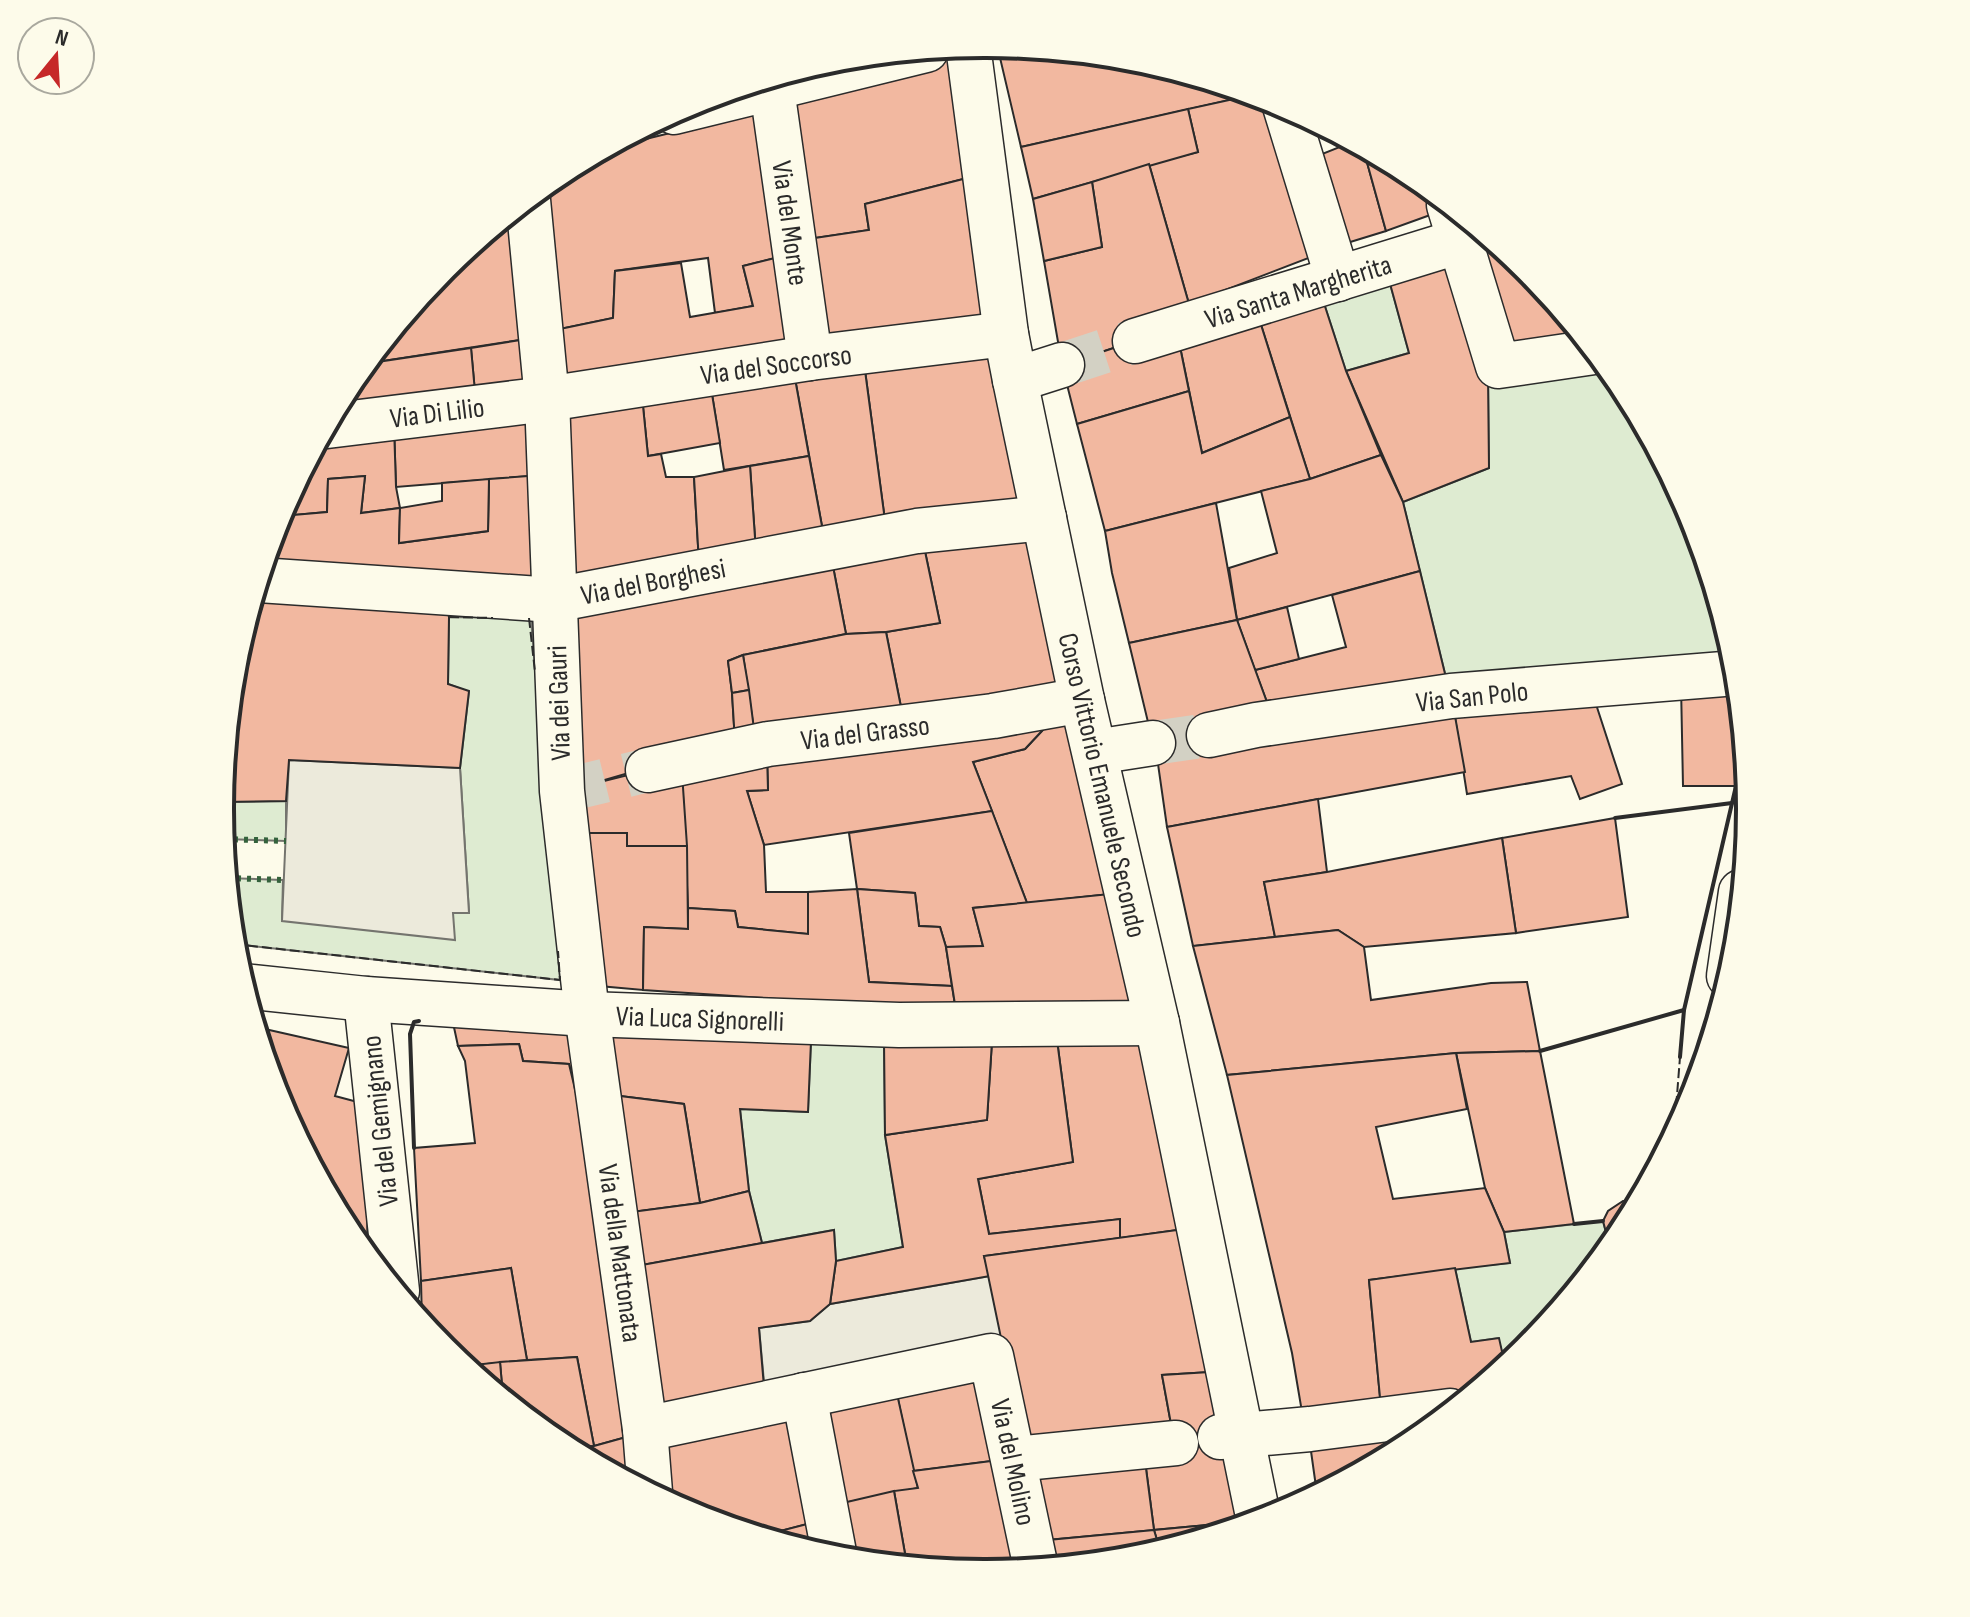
<svg xmlns="http://www.w3.org/2000/svg" width="1970" height="1617" viewBox="0 0 1970 1617" font-family="'Sofia Sans Condensed',sans-serif">
	<style>
		.green { fill: #deebd1; stroke: #74746e; stroke-width: 2 }
		.parking { fill: #eceadb; stroke: #74746e; stroke-width: 2 }
		.building { fill: #f2b8a0; stroke: #2b2b2b; stroke-width: 2 }
		.lines { fill: none; stroke-linecap: round; stroke-linejoin: round }
		.minor-tunnel { stroke: #d3d1c4; stroke-width: 44; stroke-dasharray: 44 22; stroke-linecap: butt }
		.minor-casing { stroke: #2b2b2b; stroke-width: 47 }
		.minor { stroke: #fdfbea; stroke-width: 44 }
		.hedge { stroke: #34623c; stroke-width: 6; stroke-dasharray: 4 6; stroke-linecap: butt }
		.fence { stroke: #2b2b2b; stroke-width: 2; stroke-dasharray: 10 4; stroke-linecap: butt }
		.wall { stroke: #2b2b2b; stroke-width: 4 }
		.labels { text-anchor: middle; stroke-width: 6; stroke-linejoin: round; paint-order: stroke }
		.street-label { font-size: 28px; fill: #2b2b2b; stroke: #fdfbea }
		.rim { fill: none; stroke: #2b2b2b; stroke-width: 4 }
	</style>
	<rect width="100%" height="100%" fill="#fdfbea"/>
	<!-- green -->
	<g class="green">
		<path d="M1386 269 1409 353 1346 371 1320 291Z"/>
		<path d="M1603 362 1621 384 1691 516 1733 655 1448 686 1403 502 1489 468 1488 375Z"/>
		<path d="M449 617 531 618 560 980 234 944 227 878 283 880 282 920 469 912 460 768 469 692 448 684Z"/>
		<path d="M286 801V841L224 839 221 802Z"/>
		<path d="M811 1041H884L885 1135 903 1247 836 1261 834 1230 762 1243 749 1191 740 1109 808 1112Z"/>
		<path d="M1603 1221 1608 1240 1612 1244 1525 1349 1518 1356H1503L1498 1338 1471 1342 1455 1268 1510 1263 1504 1232Z"/>
	</g>
	<!-- parking -->
	<g class="parking">
		<path d="M289 760 460 768 469 913H453L455 940 282 921Z"/>
		<path d="M990 1276 1005 1353 766 1403 759 1328 810 1321 830 1304Z"/>
	</g>
	<!-- building -->
	<g class="building">
		<path d="M997 45 1080 53 1081 57 1089 54 1135 59 1252 95 1021 147Z"/>
		<path d="M949 54 975 176 865 204 869 230 808 239 788 98Z"/>
		<path d="M1252 95 1273 101 1324 252 1189 304 1149 164 1198 152 1188 109Z"/>
		<path d="M1188 109 1198 152 1033 199 1021 147Z"/>
		<path d="M764 110 787 255 743 266 753 306 715 313 708 258 615 271 613 318 555 330 538 191 561 173 605 149Z"/>
		<path d="M1352 142 1363 148 1386 231 1334 247 1307 160Z"/>
		<path d="M1363 148 1410 173 1441 198 1444 210 1386 231Z"/>
		<path d="M1149 164 1189 304 1135 341 1062 365 1044 261 1102 247 1092 182Z"/>
		<path d="M975 176 997 328 820 350 808 239 869 230 865 204Z"/>
		<path d="M1092 182 1102 247 1044 261 1033 199Z"/>
		<path d="M519 207 533 338 370 363V359L445 268Z"/>
		<path d="M1463 217 1526 268 1583 338 1502 359Z"/>
		<path d="M1451 251 1488 375 1489 468 1403 502 1346 371 1409 353 1386 269Z"/>
		<path d="M787 255 797 354 555 387V330L613 318 615 271 681 263 690 317 753 306 743 266Z"/>
		<path d="M1320 291 1346 371 1381 455 1310 479 1257 312Z"/>
		<path d="M1257 312 1290 417 1202 453 1178 337Z"/>
		<path d="M1178 337 1189 391 1077 424 1062 365 1135 341Z"/>
		<path d="M533 338 536 387 475 392 471 348Z"/>
		<path d="M471 348 475 392 332 416 350 383 370 359V363Z"/>
		<path d="M998 349 1026 510 886 528 864 363Z"/>
		<path d="M864 363 886 528 824 537 794 373Z"/>
		<path d="M794 373 809 456 724 470 711 388Z"/>
		<path d="M711 388 720 443 648 456 642 396Z"/>
		<path d="M1189 391 1202 453 1290 417 1310 479 1105 531 1077 424Z"/>
		<path d="M642 396 648 456 661 454 666 477H694L699 563 563 587 556 407Z"/>
		<path d="M540 409 542 475 396 487 394 426Z"/>
		<path d="M394 426 396 487 400 508 361 513 365 476 328 479 327 512 294 515 292 491 323 434Z"/>
		<path d="M1381 455 1403 502 1420 571 1237 620 1229 568 1277 553 1261 491 1310 479Z"/>
		<path d="M809 456 824 537 756 552 750 466Z"/>
		<path d="M750 466 756 552 699 563 694 477Z"/>
		<path d="M542 475V582L263 568 279 516 292 491 294 515 327 512 328 479 365 476 361 513 400 508 399 543 488 531 489 479Z"/>
		<path d="M489 479 488 531 399 543 400 508 442 501V483Z"/>
		<path d="M1216 503 1237 620 1129 643 1112 573 1105 531Z"/>
		<path d="M1034 525 1060 691 903 717 886 632 940 623 922 537Z"/>
		<path d="M922 537 940 623 886 632 846 634 831 556Z"/>
		<path d="M831 556 846 634 743 655 728 661 732 693 735 742 584 786 570 610Z"/>
		<path d="M1420 571 1448 686 1272 716 1255 670 1346 647 1332 595Z"/>
		<path d="M257 587 445 599 449 617 448 684 469 691 460 768 289 760 286 801 221 802 235 659Z"/>
		<path d="M1287 607 1299 659 1255 670 1237 620Z"/>
		<path d="M1237 620 1272 716 1209 735 1153 743 1129 643Z"/>
		<path d="M886 632 903 717 755 737 743 655 846 634Z"/>
		<path d="M743 655 749 690 732 693 728 661Z"/>
		<path d="M1737 683 1743 742 1736 786H1683L1681 685Z"/>
		<path d="M749 690 755 737 735 742 732 693Z"/>
		<path d="M1593 695 1622 784 1580 799 1571 776 1467 794 1453 705Z"/>
		<path d="M1453 705 1465 772 1167 827 1157 757Z"/>
		<path d="M1067 716 1110 894 1027 903 973 762 1025 749 1054 718Z"/>
		<path d="M1054 718 1025 749 973 762 992 811 764 845 747 791 768 790 767 754Z"/>
		<path d="M1209 735 1213 748 1157 757 1153 743Z"/>
		<path d="M767 754 768 790 747 791 764 845 766 892H808V934L738 927 735 911 688 908 682 773Z"/>
		<path d="M648 770 682 773 687 846H627V833H587L584 786Z"/>
		<path d="M1318 799 1327 872 1264 882 1275 937 1193 946 1167 827Z"/>
		<path d="M992 811 1027 903 973 908 983 946 946 947 940 927 919 926 915 893 857 889 849 833Z"/>
		<path d="M1615 818 1628 917 1516 933 1502 838Z"/>
		<path d="M587 833H627V846H687L688 929 644 927 643 990 599 986Z"/>
		<path d="M1502 838 1516 933 1364 947 1338 930 1275 937 1264 882 1327 872Z"/>
		<path d="M857 889 915 893 919 926 940 927 946 947 952 986 869 982Z"/>
		<path d="M857 889 869 982 952 986 956 1011 643 990 644 927 688 929V908L735 911 738 927 808 934V892Z"/>
		<path d="M1110 894 1132 1004 956 1011 946 947 983 946 973 908Z"/>
		<path d="M1338 930 1364 947 1371 1000 1491 983 1527 982 1540 1051 1456 1053 1227 1075 1193 946Z"/>
		<path d="M452 1018 577 1023 584 1127 569 1064 523 1061 519 1044 458 1046Z"/>
		<path d="M256 1027 349 1048 335 1096 369 1105 367 1255 349 1233 279 1101Z"/>
		<path d="M602 1032 811 1041 808 1112 740 1109 749 1191 700 1203 684 1104 612 1095Z"/>
		<path d="M1148 1038 1177 1230 1120 1238V1219L989 1234 978 1179 1073 1162 1057 1040Z"/>
		<path d="M1057 1040 1073 1162 978 1179 989 1234 1120 1219V1238L984 1256 990 1276 830 1304 836 1261 903 1247 885 1135 987 1120 992 1041Z"/>
		<path d="M884 1041H992L987 1120 885 1135Z"/>
		<path d="M519 1044 523 1061 569 1064 584 1127 630 1436 594 1446 577 1357 527 1360 511 1268 421 1281 414 1148 475 1143 465 1061 458 1046Z"/>
		<path d="M1540 1051 1574 1224 1504 1232 1485 1188 1456 1053Z"/>
		<path d="M1456 1053 1467 1109 1376 1127 1393 1199 1485 1188 1504 1232 1510 1263 1369 1280 1381 1408 1303 1418 1292 1353 1227 1075Z"/>
		<path d="M612 1095 684 1104 700 1203 624 1213Z"/>
		<path d="M749 1191 762 1243 631 1267 624 1213 700 1203Z"/>
		<path d="M1623 1201 1638 1202 1612 1244 1608 1240 1603 1221 1608 1211Z"/>
		<path d="M834 1230 836 1261 830 1304 810 1321 759 1328 764 1387 653 1410 631 1267Z"/>
		<path d="M1177 1230 1210 1372 1162 1375 1171 1424 1023 1444 984 1256Z"/>
		<path d="M511 1268 527 1360 466 1366 444 1349 422 1322 421 1281Z"/>
		<path d="M1455 1268 1471 1342 1499 1338 1503 1356H1518L1467 1397 1381 1408 1369 1280Z"/>
		<path d="M577 1357 594 1446 570 1449 503 1397 500 1362Z"/>
		<path d="M500 1362 503 1397 466 1366Z"/>
		<path d="M985 1368 1007 1459 913 1471 895 1385Z"/>
		<path d="M1210 1372 1239 1522 1154 1530 1144 1453 1171 1424 1162 1375Z"/>
		<path d="M895 1385 918 1488 834 1505 813 1402Z"/>
		<path d="M796 1404 815 1522 761 1536 692 1515 670 1503 666 1433Z"/>
		<path d="M1437 1422 1409 1444 1317 1494 1309 1437Z"/>
		<path d="M630 1436 636 1485 570 1449 594 1446Z"/>
		<path d="M1144 1453 1154 1530 1048 1540 1033 1467Z"/>
		<path d="M1007 1459 1025 1559 994 1572 985 1573 907 1565 894 1491 918 1488 913 1471Z"/>
		<path d="M894 1491 907 1565 844 1559 834 1505Z"/>
		<path d="M815 1522 821 1554 761 1536Z"/>
		<path d="M1239 1522 1240 1526 1160 1550 1154 1530Z"/>
		<path d="M1154 1530 1160 1550 1134 1558 1054 1566 1048 1540Z"/>
		<path d="M1025 1559 1027 1569 994 1572V1570Z"/>
	</g>
	<g class="lines">
		<!-- minor-tunnel -->
		<g class="minor-tunnel">
			<path d="M1062 365 1135 341"/>
			<path d="M1153 743 1209 735"/>
			<path d="M562 791 648 770"/>
		</g>
		<!-- minor casing -->
		<g class="minor-casing">
			<g id="minor">
				<path d="M968 46 1006 334 1015 380 1082 700 1157 1023 1259 1521"/>
				<path d="M772 89 810 358"/>
				<path d="M1285 106 1338 279"/>
				<path d="M674 112 926 50"/>
				<path d="M528 200 547 399 562 791 587 1014 645 1429 650 1492"/>
				<path d="M1449 205 1498 366 1594 352"/>
				<path d="M1135 341 1460 241"/>
				<path d="M1015 380 1062 365"/>
				<path d="M327 426 547 399 810 358 1006 334"/>
				<path d="M259 580 554 600 917 531 1044 518"/>
				<path d="M1209 735 1256 725 1451 696 1736 673"/>
				<path d="M1095 752 1153 743"/>
				<path d="M648 770 768 744 993 716 1082 700"/>
				<path d="M1729 976 1741 892"/>
				<path d="M244 986 366 999 587 1014 899 1025 1157 1023"/>
				<path d="M366 999 397 1291"/>
				<path d="M804 1395 835 1558"/>
				<path d="M645 1429 991 1356 1036 1568"/>
				<path d="M1220 1437 1310 1429 1450 1411"/>
				<path d="M1014 1459 1176 1443"/>
			</g>
		</g>
		<!-- minor -->
		<use href="#minor" class="minor"/>
		<!-- hedge -->
		<g class="hedge">
			<path d="M224 839 286 841"/>
			<path d="M227 878 283 880"/>
		</g>
		<!-- fence -->
		<g class="fence">
			<path d="M449 617 493 618"/>
			<path d="M529 618 535 672"/>
			<path d="M234 944 560 980 558 951"/>
			<path d="M1674 1134 1680 1057"/>
		</g>
		<!-- wall -->
		<g class="wall">
			<path d="M1615 818 1732 803"/>
			<path d="M1540 1051 1684 1010"/>
			<path d="M1680 1057 1684 1010 1736 786"/>
			<path d="M414 1148 410 1034 414 1022 419 1021"/>
			<path d="M1574 1224 1603 1221"/>
		</g>
	</g>
	<g class="labels">
		<!-- street labels -->
		<g class="street-label">
			<text transform="translate(791 223) rotate(82)" y="10">Via del Monte</text>
			<text transform="translate(1298 291) rotate(-17)" y="10">Via Santa Margherita</text>
			<text transform="translate(776 364) rotate(-8)" y="10">Via del Soccorso</text>
			<text transform="translate(437 412) rotate(-7)" y="10">Via Di Lilio</text>
			<text transform="translate(653 581) rotate(-11)" y="10">Via del Borghesi</text>
			<text transform="translate(1472 696) rotate(-6)" y="10">Via San Polo</text>
			<text transform="translate(558 703) rotate(-92)" y="10">Via dei Gauri</text>
			<text transform="translate(865 732) rotate(-7)" y="10">Via del Grasso</text>
			<text transform="translate(1103 785) rotate(77)" y="10">Corso Vittorio Emanuele Secondo</text>
			<text transform="translate(700 1018) rotate(2)" y="10">Via Luca Signorelli</text>
			<text transform="translate(379 1121) rotate(-96)" y="10">Via del Gemignano</text>
			<text transform="translate(621 1253) rotate(82)" y="10">Via della Mattonata</text>
			<text transform="translate(1014 1462) rotate(78)" y="10">Via del Molino</text>
		</g>
	</g>
	<!-- crop -->
	<path d="M0 0H1970V1617H0ZM984 58H986A750 750 0 0 1 1736 808V809A750 750 0 0 1 986 1559H984A750 750 0 0 1 234 809V808A750 750 0 0 1 984 58Z" fill="#fdfbea" fill-rule="evenodd"/>
	<path class="rim" d="M984 58H986A750 750 0 0 1 1736 808V809A750 750 0 0 1 986 1559H984A750 750 0 0 1 234 809V808A750 750 0 0 1 984 58Z"/>
	<!-- north arrow -->
	<g transform="translate(56 56) rotate(18)"><circle r="38" fill="#fdfbea" stroke="#a9a89e" stroke-width="2"/>
	<path d="M0-6L14 30L0 20L-14 30Z" fill="#c62828"/>
	<text y="-12" font-size="22" font-weight="bold" text-anchor="middle" fill="#2b2b2b">N</text>
	</g>
</svg>
